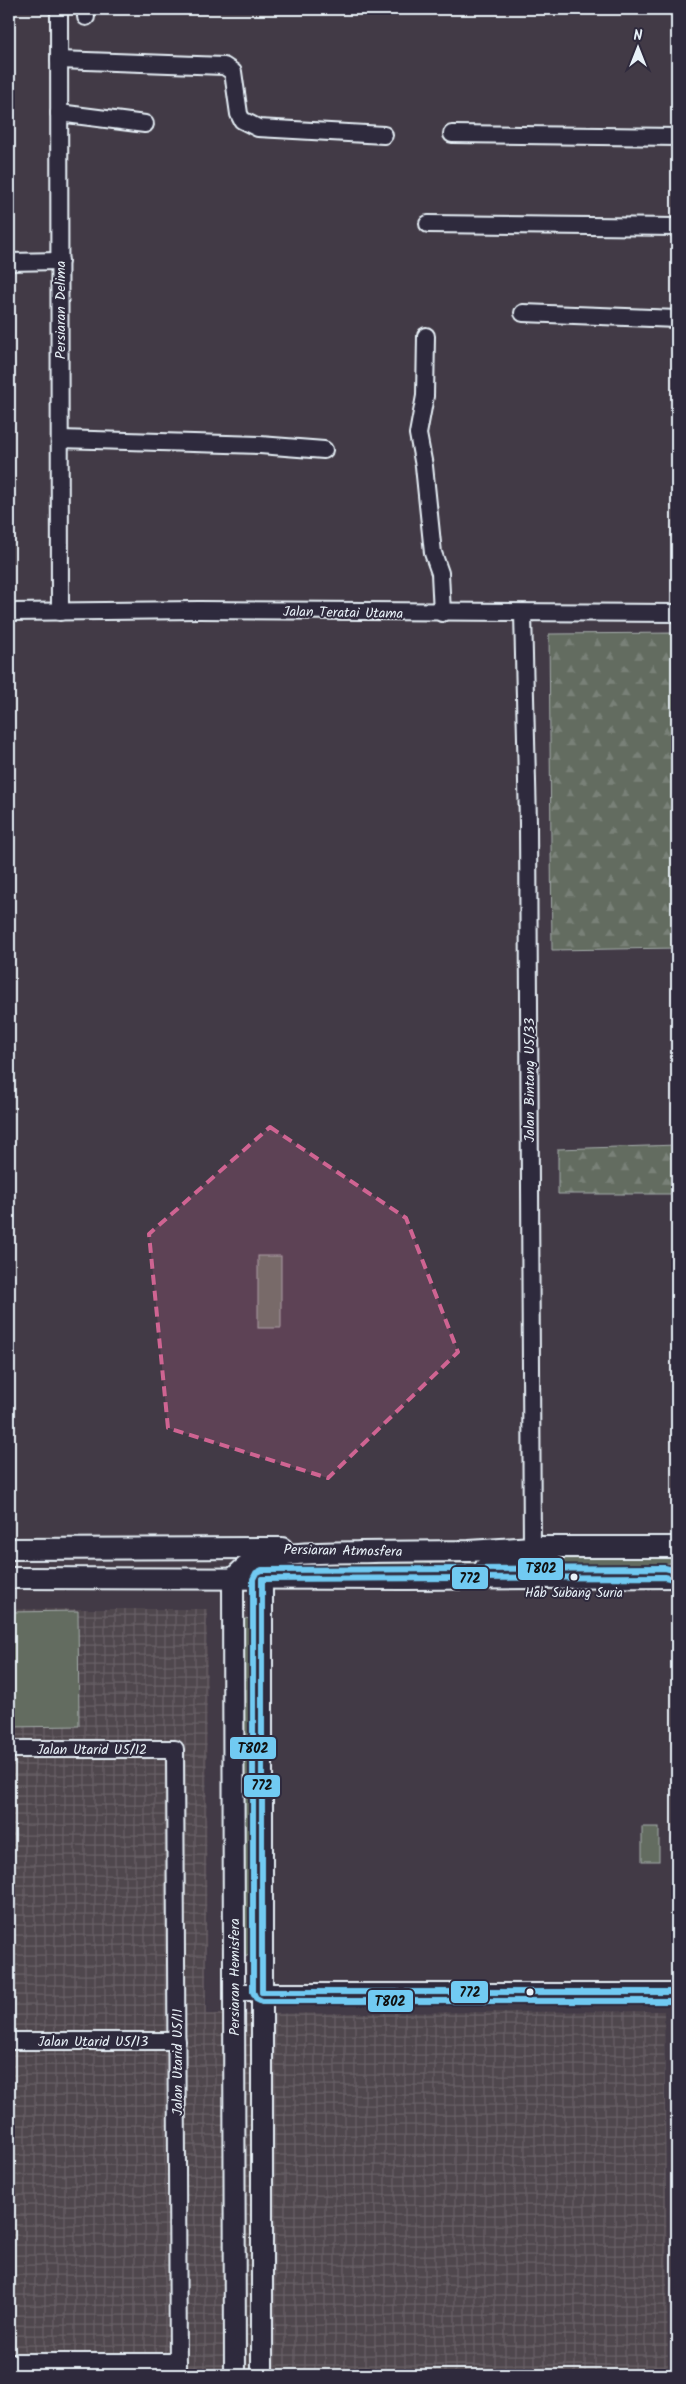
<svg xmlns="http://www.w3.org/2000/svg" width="686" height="2384" viewBox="0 0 686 2384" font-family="Kalam,sans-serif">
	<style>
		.industrial { fill: url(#industrial-grid) }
		.green { fill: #636c60; stroke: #a6aeac }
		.forest { fill: url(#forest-firs); stroke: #a6aeac }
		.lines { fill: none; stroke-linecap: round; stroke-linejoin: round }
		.minor-casing { stroke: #e8f1f8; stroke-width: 20 }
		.tertiary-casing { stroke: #e8f1f8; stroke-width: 24 }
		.minor { stroke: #2f2a3d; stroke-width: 16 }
		.tertiary { stroke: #2f2a3d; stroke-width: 20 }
		.bus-1-casing { stroke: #2f2a3d; stroke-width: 10 }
		.bus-2-casing { stroke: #2f2a3d; stroke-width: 10 }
		.bus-1 { stroke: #71caf2; stroke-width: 6 }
		.bus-2 { stroke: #71caf2; stroke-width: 6 }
		.marked { fill: #cf6492; fill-opacity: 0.2; stroke: #cf6492; stroke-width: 4; stroke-dasharray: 10 6; stroke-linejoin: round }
		.bus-dot { fill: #e8f1f8; stroke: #2f2a3d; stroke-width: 2 }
		.labels { text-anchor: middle; stroke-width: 4; stroke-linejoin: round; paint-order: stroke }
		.bus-label { font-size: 13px; fill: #e8f1f8; stroke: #2f2a3d }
		.street-label { font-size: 14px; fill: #e8f1f8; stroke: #2f2a3d }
		.line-badge { stroke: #2f2a3d; stroke-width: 2 }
		.pale-badge-label { font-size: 14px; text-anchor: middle; font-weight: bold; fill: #111 }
	</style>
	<defs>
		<pattern id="industrial-grid" width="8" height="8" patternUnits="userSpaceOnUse" patternTransform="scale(1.25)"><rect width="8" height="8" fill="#4f464d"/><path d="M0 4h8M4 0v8" fill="none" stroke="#686167"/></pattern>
		<pattern id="forest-firs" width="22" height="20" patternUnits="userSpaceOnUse" patternTransform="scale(1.25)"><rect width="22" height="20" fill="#636c60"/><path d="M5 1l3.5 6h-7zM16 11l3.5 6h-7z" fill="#798178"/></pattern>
	</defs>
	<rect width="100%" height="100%" fill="#423a46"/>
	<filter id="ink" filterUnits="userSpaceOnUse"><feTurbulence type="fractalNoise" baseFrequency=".02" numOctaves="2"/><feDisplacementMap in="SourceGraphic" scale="10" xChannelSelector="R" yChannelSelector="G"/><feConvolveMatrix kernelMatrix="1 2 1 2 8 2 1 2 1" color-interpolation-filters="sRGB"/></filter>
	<g filter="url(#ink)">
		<!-- industrial -->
		<path class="industrial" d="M9 1609H207L206 2014 664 2011 668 2375H9Z"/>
		<!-- green -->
		<g class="green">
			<rect x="258" y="1256" width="23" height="72"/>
			<path d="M507 1557 499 1563H434L387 1570 296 1571 292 1565 293 1562Z"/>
			<path d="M677 1558V1562L644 1567 516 1568 523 1559Z"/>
			<path d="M78 1611 79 1726 9 1727V1612Z"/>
			<path d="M247 1618 252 1623 251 1954 245 1957 242 1956 241 1622Z"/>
			<rect x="642" y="1827" width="17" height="34"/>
		</g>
		<!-- forest -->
		<g class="forest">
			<path d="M677 633V948L552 950 549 634Z"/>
			<path d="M677 1145V1194H558V1149Z"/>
		</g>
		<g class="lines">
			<!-- minor casing -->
			<g class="minor-casing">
				<g id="minor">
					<path d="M59 9 60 612"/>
					<path d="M86 17V9"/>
					<path d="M59 60 224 66 233 72 239 114 242 120 258 128 384 135"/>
					<path d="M59 113 145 124"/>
					<path d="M452 134 677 137"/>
					<path d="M428 224 677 227"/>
					<path d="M9 262 60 261"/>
					<path d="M523 313 677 319"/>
					<path d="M426 336 425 396 418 434 424 466 433 553 440 573 442 613"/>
					<path d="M60 439 260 445 324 450"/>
					<path d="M9 612 199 610 677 613"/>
					<path d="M523 613 528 823 532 1547"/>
					<path d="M9 1749H175L178 2375"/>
					<path d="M234 1992H677"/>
					<path d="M9 2041H177"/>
					<path d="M9 2362H178"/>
				</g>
			</g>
			<!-- tertiary casing -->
			<g class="tertiary-casing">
				<g id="tertiary">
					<path d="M9 1549 282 1548"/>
					<path d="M361 1552 469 1551 532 1547H677"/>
					<path d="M485 1568C504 1567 520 1565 532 1547"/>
					<path d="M9 1578 406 1579 677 1577"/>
					<path d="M235 2375 233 1579C237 1575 242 1569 247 1566 270 1550 343 1553 373 1552"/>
					<path d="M262 2375V1579"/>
				</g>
			</g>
			<!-- minor -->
			<use href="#minor" class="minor"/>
			<!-- tertiary -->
			<use href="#tertiary" class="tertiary"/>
			<!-- bus-1 casing -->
			<g class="bus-1-casing">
				<g id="bus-1">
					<path d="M262 1579 665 1577 677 1580"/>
					<path d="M262 1579V1992"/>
					<path d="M262 1992H677"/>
				</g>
			</g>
			<!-- bus-2 casing -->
			<g class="bus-2-casing">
				<path id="bus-2" d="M677 2001H262L256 1998 253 1992V1579L256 1573 262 1570 665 1568 677 1571"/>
			</g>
			<!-- bus-1 -->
			<use href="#bus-1" class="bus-1"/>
			<!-- bus-2 -->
			<use href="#bus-2" class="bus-2"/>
		</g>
	</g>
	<!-- marked area -->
	<path class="marked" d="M270 1127 406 1218 458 1352 328 1478 168 1428 149 1234Z"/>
	<!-- markers -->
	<g class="bus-dot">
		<circle cx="574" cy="1577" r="4.5"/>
		<circle cx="530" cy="1992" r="4.5"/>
	</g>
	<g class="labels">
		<!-- bus labels -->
		<g class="bus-label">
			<text x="574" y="1597">Hab Subang Suria</text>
		</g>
		<!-- street labels -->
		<g class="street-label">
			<text transform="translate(60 310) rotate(-90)" y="5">Persiaran Delima</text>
			<text transform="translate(343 612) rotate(1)" y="5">Jalan Teratai Utama</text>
			<text transform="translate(529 1080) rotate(-90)" y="5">Jalan Bintang U5/33</text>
			<text transform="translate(343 1550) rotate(1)" y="5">Persiaran Atmosfera</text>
			<text x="92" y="1754">Jalan Utarid U5/12</text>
			<text transform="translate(234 1977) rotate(-90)" y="5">Persiaran Hemisfera</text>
			<text x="93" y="2046">Jalan Utarid U5/13</text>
			<text transform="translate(177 2062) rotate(-90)" y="5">Jalan Utarid U5/11</text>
		</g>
	</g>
	<g class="line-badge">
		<rect x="517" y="1557" width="47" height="24" rx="5" fill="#71caf2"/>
		<rect x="451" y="1566" width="38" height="24" rx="5" fill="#71caf2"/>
		<rect x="229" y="1736" width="48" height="24" rx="5" fill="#71caf2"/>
		<rect x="243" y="1774" width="38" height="24" rx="5" fill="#71caf2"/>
		<rect x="450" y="1980" width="39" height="24" rx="5" fill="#71caf2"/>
		<rect x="367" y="1989" width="47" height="24" rx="5" fill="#71caf2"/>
	</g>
	<g class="pale-badge-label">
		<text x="541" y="1573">T802</text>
		<text x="470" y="1583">772</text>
		<text x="253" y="1753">T802</text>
		<text x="262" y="1790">772</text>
		<text x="470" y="1997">772</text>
		<text x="390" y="2006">T802</text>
	</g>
	<!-- margin -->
	<rect width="686" height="2384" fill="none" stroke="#2f2a3d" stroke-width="30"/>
	<rect x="15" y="15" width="656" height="2354" fill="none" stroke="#e8f1f8" stroke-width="2" filter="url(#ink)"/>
	<!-- north arrow -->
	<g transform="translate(638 48)" stroke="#2f2a3d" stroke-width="4" paint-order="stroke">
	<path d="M0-4L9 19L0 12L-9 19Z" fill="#e8f1f8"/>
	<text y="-8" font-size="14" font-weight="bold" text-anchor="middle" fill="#e8f1f8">N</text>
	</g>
</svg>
